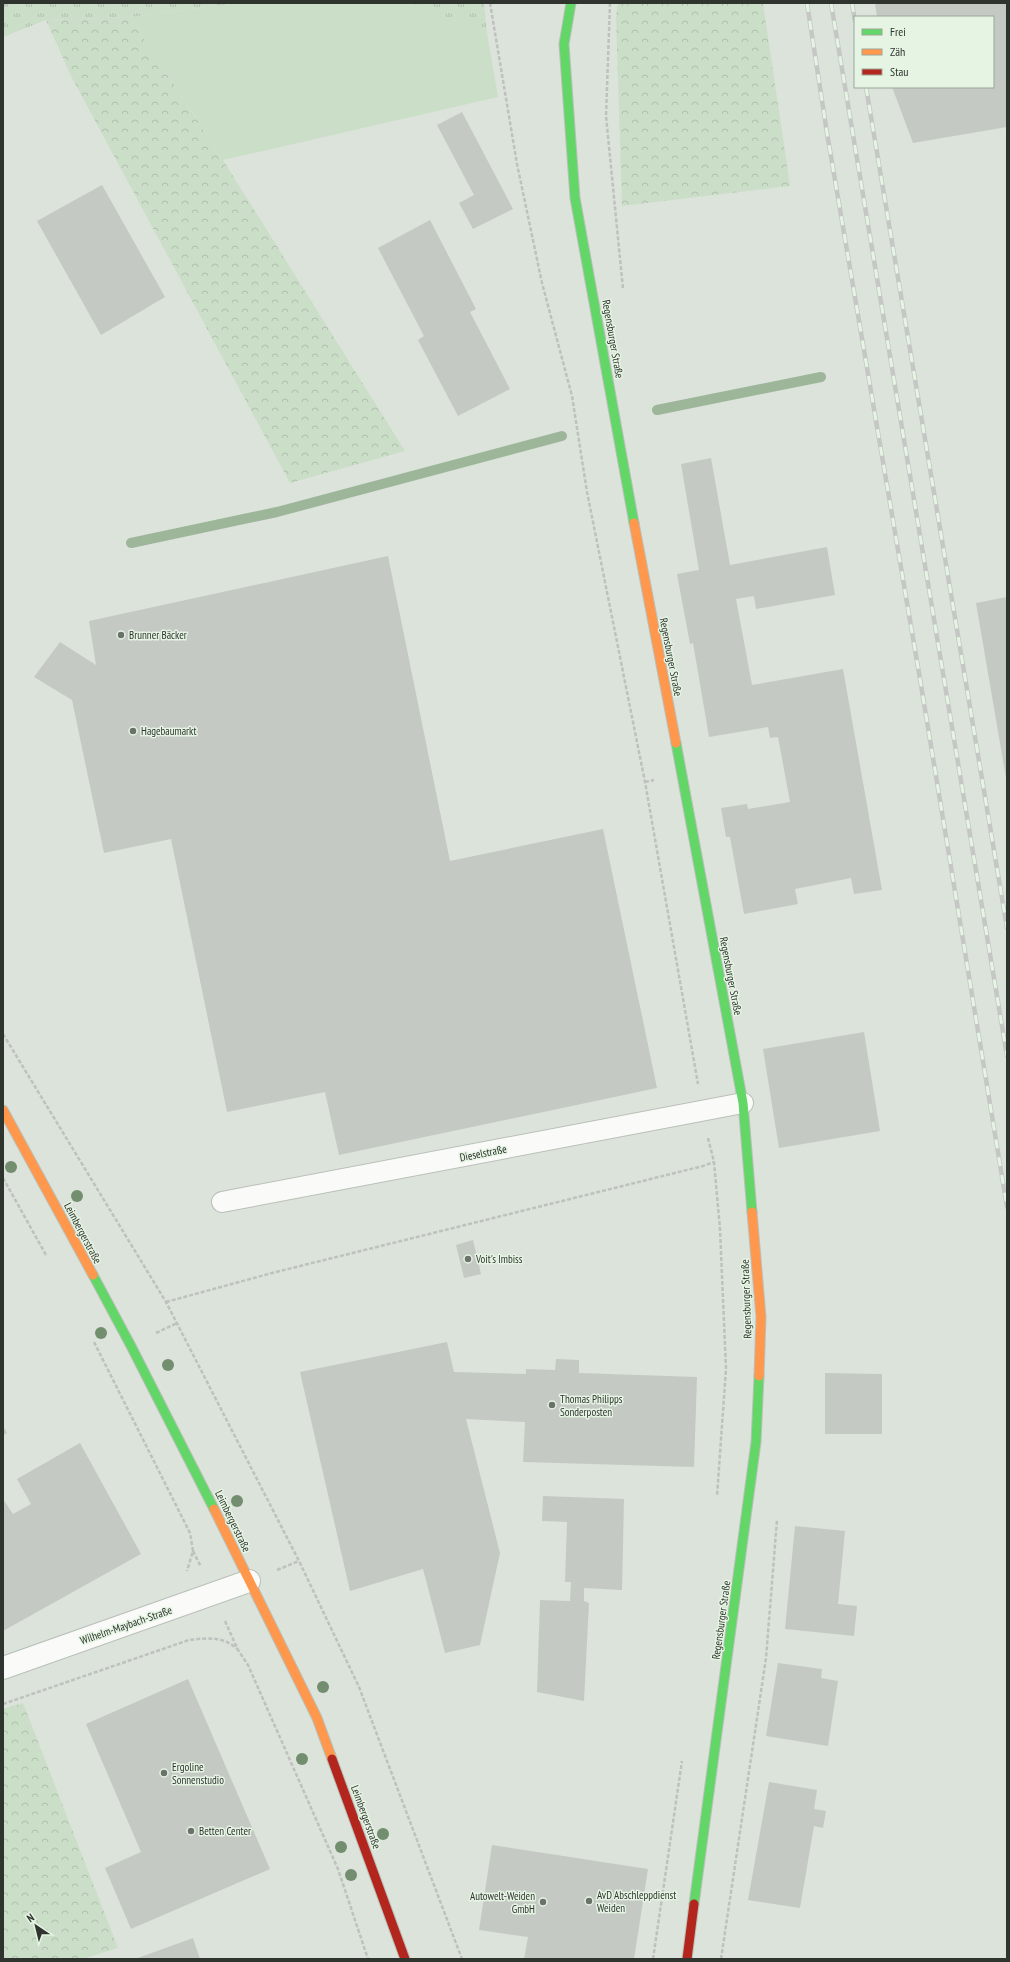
<svg xmlns="http://www.w3.org/2000/svg" width="1010" height="1962" viewBox="0 0 1010 1962" font-family="'PT Sans Narrow',sans-serif">
	<style>
		.grass { fill: #cbdfc8 }
		.forest { fill: url(#forest-crowns) }
		.park { fill: url(#park-tufts) }
		.lines { fill: none; stroke-linecap: round; stroke-linejoin: round }
		.stream { stroke: #9db69a; stroke-width: 10 }
		.building { fill: #c4cac3 }
		.lane-casing { stroke: #bac0b9; stroke-width: 22 }
		.street-casing { stroke: #bac0b9; stroke-width: 24 }
		.fast-casing { stroke: #bac0b9; stroke-width: 11 }
		.slow-casing { stroke: #bac0b9; stroke-width: 11 }
		.jam-casing { stroke: #bac0b9; stroke-width: 11 }
		.path { stroke: #bfc1bf; stroke-width: 2.5; stroke-dasharray: 4 2; stroke-linecap: butt }
		.lane { stroke: #fafbf9; stroke-width: 20 }
		.street { stroke: #fafbf9; stroke-width: 22 }
		.fast { stroke: #63d668; stroke-width: 9 }
		.slow { stroke: #ff974d; stroke-width: 9 }
		.jam { stroke: #b3261e; stroke-width: 9 }
		.rail-casing { stroke: #c4c7c4; stroke-width: 4.5 }
		.rail { stroke: #e5f4e3; stroke-width: 3; stroke-dasharray: 9; stroke-linecap: butt }
		.tree { fill: #728e6f }
		.poi-dot { fill: #6b726a; stroke: #e5f4e3; stroke-width: 1.5 }
		.labels { text-anchor: middle; stroke-width: 3; stroke-linejoin: round; paint-order: stroke }
		.street-label { font-size: 11px; fill: #2f352e; stroke: #e5f4e3 }
		.poi-label { font-size: 11px; fill: #2f352e; stroke: #e5f4e3; text-anchor: start }
	</style>
	<defs>
		<pattern id="forest-crowns" width="20" height="18" patternUnits="userSpaceOnUse"><rect width="20" height="18" fill="#cbdfc8"/><path d="M2 6a3 3 0 1 1 6 0M12 15a3 3 0 1 1 6 0" fill="none" stroke="#afc0ac"/></pattern>
		<pattern id="park-tufts" width="24" height="20" patternUnits="userSpaceOnUse"><rect width="24" height="20" fill="#cbdfc8"/><path d="M3 7l-1-3M5 7V3M7 7l1-3M15 17l-1-3M17 17v-4M19 17l1-3" fill="none" stroke="#afc0ac"/></pattern>
	</defs>
	<rect width="100%" height="100%" fill="#dbe3da"/>
	<!-- grass -->
	<path class="grass" d="M239 3H411L487 33 498 97 223 160 130 17Z"/>
	<!-- forest -->
	<g class="forest">
		<path d="M618 3H763L790 186 622 206 616 17Z"/>
		<path d="M130 17 223 160 405 451 290 483 71 76 46 20Z"/>
		<path d="M23 1703 118 1948 82 1959H3V1709Z"/>
	</g>
	<!-- park -->
	<g class="park">
		<path d="M3 3H239L130 17 46 20 3 37Z"/>
		<path d="M411 3H484L487 33Z"/>
	</g>
	<g class="lines">
		<!-- stream -->
		<g class="stream">
			<path d="M657 410 821 377"/>
			<path d="M131 543 277 512 562 436"/>
		</g>
	</g>
	<!-- building -->
	<g class="building">
		<path d="M875 3H1007V127L913 143 892 87H993V17H877Z"/>
		<path d="M462 112 513 209 473 229 459 203 474 195 437 125Z"/>
		<path d="M102 185 165 297 101 335 37 221Z"/>
		<path d="M430 220 476 309 470 312 510 389 458 416 418 340 424 336 378 248Z"/>
		<path d="M711 458 730 565 827 547 835 595 756 609 754 596 736 599 752 685 843 669 882 890 854 894 851 878 795 889 798 904 744 914 730 837H726L721 808 747 804 748 809 790 802 778 737 770 738 768 727 709 737 693 643 690 644 677 574 699 570 681 464Z"/>
		<path d="M388 556 450 861 603 829 657 1088 339 1155 325 1092 227 1112 171 839 104 853 72 700 34 677 60 642 96 665 89 621Z"/>
		<path d="M1007 597V778H1006L976 603Z"/>
		<path d="M864 1032 880 1131 779 1148 763 1049Z"/>
		<path d="M473 1240 481 1274 464 1278 456 1245Z"/>
		<path d="M447 1342 454 1372 526 1374V1369L555 1370 556 1359 579 1360V1373L697 1377 694 1467 523 1462 525 1422 466 1419 500 1553 480 1645 445 1653 423 1569 350 1591 300 1372Z"/>
		<path d="M825 1373 882 1374V1434H825Z"/>
		<path d="M3 1426 7 1433 3 1435Z"/>
		<path d="M80 1443 141 1554 3 1631V1499L13 1514 31 1504 17 1479Z"/>
		<path d="M543 1496 624 1499 622 1590 584 1588V1601L589 1603 584 1701 537 1692 540 1600 570 1601 571 1582H565L567 1522 542 1521Z"/>
		<path d="M795 1526 845 1531 838 1604 857 1606 854 1636 785 1629Z"/>
		<path d="M778 1663 822 1669 821 1678 838 1681 828 1746 766 1736Z"/>
		<path d="M188 1679 270 1869 131 1929 105 1868 141 1852 86 1724Z"/>
		<path d="M769 1782 817 1790 814 1809 826 1811 823 1828 814 1826 800 1908 748 1900Z"/>
		<path d="M492 1845 648 1869 634 1959H524L528 1937 479 1930Z"/>
		<path d="M193 1938 200 1959H135Z"/>
	</g>
	<g class="lines">
		<!-- lane casing -->
		<g class="lane-casing">
			<path id="lane" d="M222 1202 743 1103"/>
		</g>
		<!-- street casing -->
		<g class="street-casing">
			<path id="street" d="M3 1668 249 1581"/>
		</g>
		<!-- fast casing -->
		<g class="fast-casing">
			<g id="fast">
				<path d="M571 3 564 44 575 198 634 523"/>
				<path d="M676 743 743 1103 752 1212"/>
				<path d="M93 1275 131 1346 214 1509"/>
				<path d="M694 1904 756 1442 759 1376"/>
			</g>
		</g>
		<!-- slow casing -->
		<g class="slow-casing">
			<g id="slow">
				<path d="M634 523 676 743"/>
				<path d="M3 1110 93 1275"/>
				<path d="M752 1212 761 1317 759 1376"/>
				<path d="M214 1509 317 1718 332 1759"/>
			</g>
		</g>
		<!-- jam casing -->
		<g class="jam-casing">
			<g id="jam">
				<path d="M332 1759 405 1959"/>
				<path d="M687 1959 694 1904"/>
			</g>
		</g>
		<!-- path -->
		<g class="path">
			<path d="M490 3 517 164 542 283 572 396 587 492 645 782 698 1084"/>
			<path d="M610 3 606 116 623 289"/>
			<path d="M3 5 8 3"/>
			<path d="M645 782 654 780"/>
			<path d="M3 1034 166 1302 299 1561 359 1687 462 1959"/>
			<path d="M708 1138 714 1162 720 1229 726 1369 717 1496"/>
			<path d="M3 1178 46 1255"/>
			<path d="M166 1302 272 1273 703 1166 714 1162"/>
			<path d="M156 1333 177 1323"/>
			<path d="M94 1342 190 1533 193 1551 187 1571"/>
			<path d="M193 1551 201 1567"/>
			<path d="M277 1570 299 1561"/>
			<path d="M225 1621 238 1650 248 1665 338 1869 368 1959"/>
			<path d="M3 1704 189 1640C206 1638 224 1636 237 1649"/>
			<path d="M653 1959 682 1761"/>
			<path d="M721 1959 766 1658 777 1520"/>
		</g>
		<!-- lane -->
		<use href="#lane" class="lane"/>
		<!-- street -->
		<use href="#street" class="street"/>
		<!-- fast -->
		<use href="#fast" class="fast"/>
		<!-- slow -->
		<use href="#slow" class="slow"/>
		<!-- jam -->
		<use href="#jam" class="jam"/>
		<!-- rail casing -->
		<g class="rail-casing">
			<g id="rail">
				<path d="M807 3 827 133 920 679 1007 1207"/>
				<path d="M831 3 1007 1056"/>
				<path d="M852 3 855 21"/>
				<path d="M866 87 1007 928"/>
			</g>
		</g>
		<!-- rail -->
		<use href="#rail" class="rail"/>
	</g>
	<!-- trees -->
	<g class="tree">
		<circle cx="11" cy="1167" r="6"/>
		<circle cx="77" cy="1196" r="6"/>
		<circle cx="101" cy="1333" r="6"/>
		<circle cx="168" cy="1365" r="6"/>
		<circle cx="237" cy="1501" r="6"/>
		<circle cx="323" cy="1687" r="6"/>
		<circle cx="302" cy="1759" r="6"/>
		<circle cx="383" cy="1834" r="6"/>
		<circle cx="341" cy="1847" r="6"/>
		<circle cx="351" cy="1875" r="6"/>
	</g>
	<!-- markers -->
	<g class="poi-dot">
		<circle cx="121" cy="635" r="4"/>
		<circle cx="133" cy="731" r="4"/>
		<circle cx="468" cy="1259" r="4"/>
		<circle cx="552" cy="1405" r="4"/>
		<circle cx="164" cy="1773" r="4"/>
		<circle cx="191" cy="1831" r="4"/>
		<circle cx="589" cy="1901" r="4"/>
		<circle cx="543" cy="1902" r="4"/>
	</g>
	<g class="labels">
		<!-- street labels -->
		<g class="street-label">
			<text transform="translate(613 339) rotate(80)" y="4">Regensburger Straße</text>
			<text transform="translate(671 657) rotate(79)" y="4">Regensburger Straße</text>
			<text transform="translate(731 976) rotate(79)" y="4">Regensburger Straße</text>
			<text transform="translate(483 1153) rotate(-11)" y="4">Dieselstraße</text>
			<text transform="translate(83 1233) rotate(62)" y="4">Leimbergerstraße</text>
			<text transform="translate(746 1299) rotate(-92)" y="4">Regensburger Straße</text>
			<text transform="translate(233 1521) rotate(64)" y="4">Leimbergerstraße</text>
			<text transform="translate(721 1620) rotate(-82)" y="4">Regensburger Straße</text>
			<text transform="translate(126 1625) rotate(-19)" y="4">Wilhelm-Maybach-Straße</text>
			<text transform="translate(366 1817) rotate(70)" y="4">Leimbergerstraße</text>
		</g>
		<!-- poi labels -->
		<g class="poi-label">
			<text x="129" y="639">Brunner Bäcker</text>
			<text x="141" y="735">Hagebaumarkt</text>
			<text x="476" y="1263">Voit's Imbiss</text>
			<text x="560" y="1403">Thomas Philipps<tspan x="560" dy="13">Sonderposten</tspan></text>
			<text x="172" y="1771">Ergoline<tspan x="172" dy="13">Sonnenstudio</tspan></text>
			<text x="199" y="1835">Betten Center</text>
			<text x="597" y="1899">AvD Abschleppdienst<tspan x="597" dy="13">Weiden</tspan></text>
			<text x="535" y="1900" text-anchor="end">Autowelt-Weiden<tspan x="535" dy="13">GmbH</tspan></text>
		</g>
	</g>
	<!-- border -->
	<rect width="1010" height="1962" fill="none" stroke="#2f352e" stroke-width="8"/>
	<!-- legend -->
	<rect x="854" y="16" width="140" height="72" fill="#e5f4e3" stroke="#9ca89b"/>
	<rect x="862" y="29" width="20" height="6" fill="#63d668" stroke="#9ca89b"/>
	<text x="890" y="36" font-size="12" fill="#2f352e">Frei</text>
	<rect x="862" y="49" width="20" height="6" fill="#ff974d" stroke="#9ca89b"/>
	<text x="890" y="56" font-size="12" fill="#2f352e">Zäh</text>
	<rect x="862" y="69" width="20" height="6" fill="#b3261e" stroke="#9ca89b"/>
	<text x="890" y="76" font-size="12" fill="#2f352e">Stau</text>
	<!-- north arrow -->
	<g transform="translate(36 1926) rotate(325)" stroke="#e5f4e3" stroke-width="3" paint-order="stroke">
	<path d="M0-3L7 15L0 10L-7 15Z" fill="#2f352e"/>
	<text y="-6" font-size="11" font-weight="bold" text-anchor="middle" fill="#2f352e">N</text>
	</g>
</svg>
